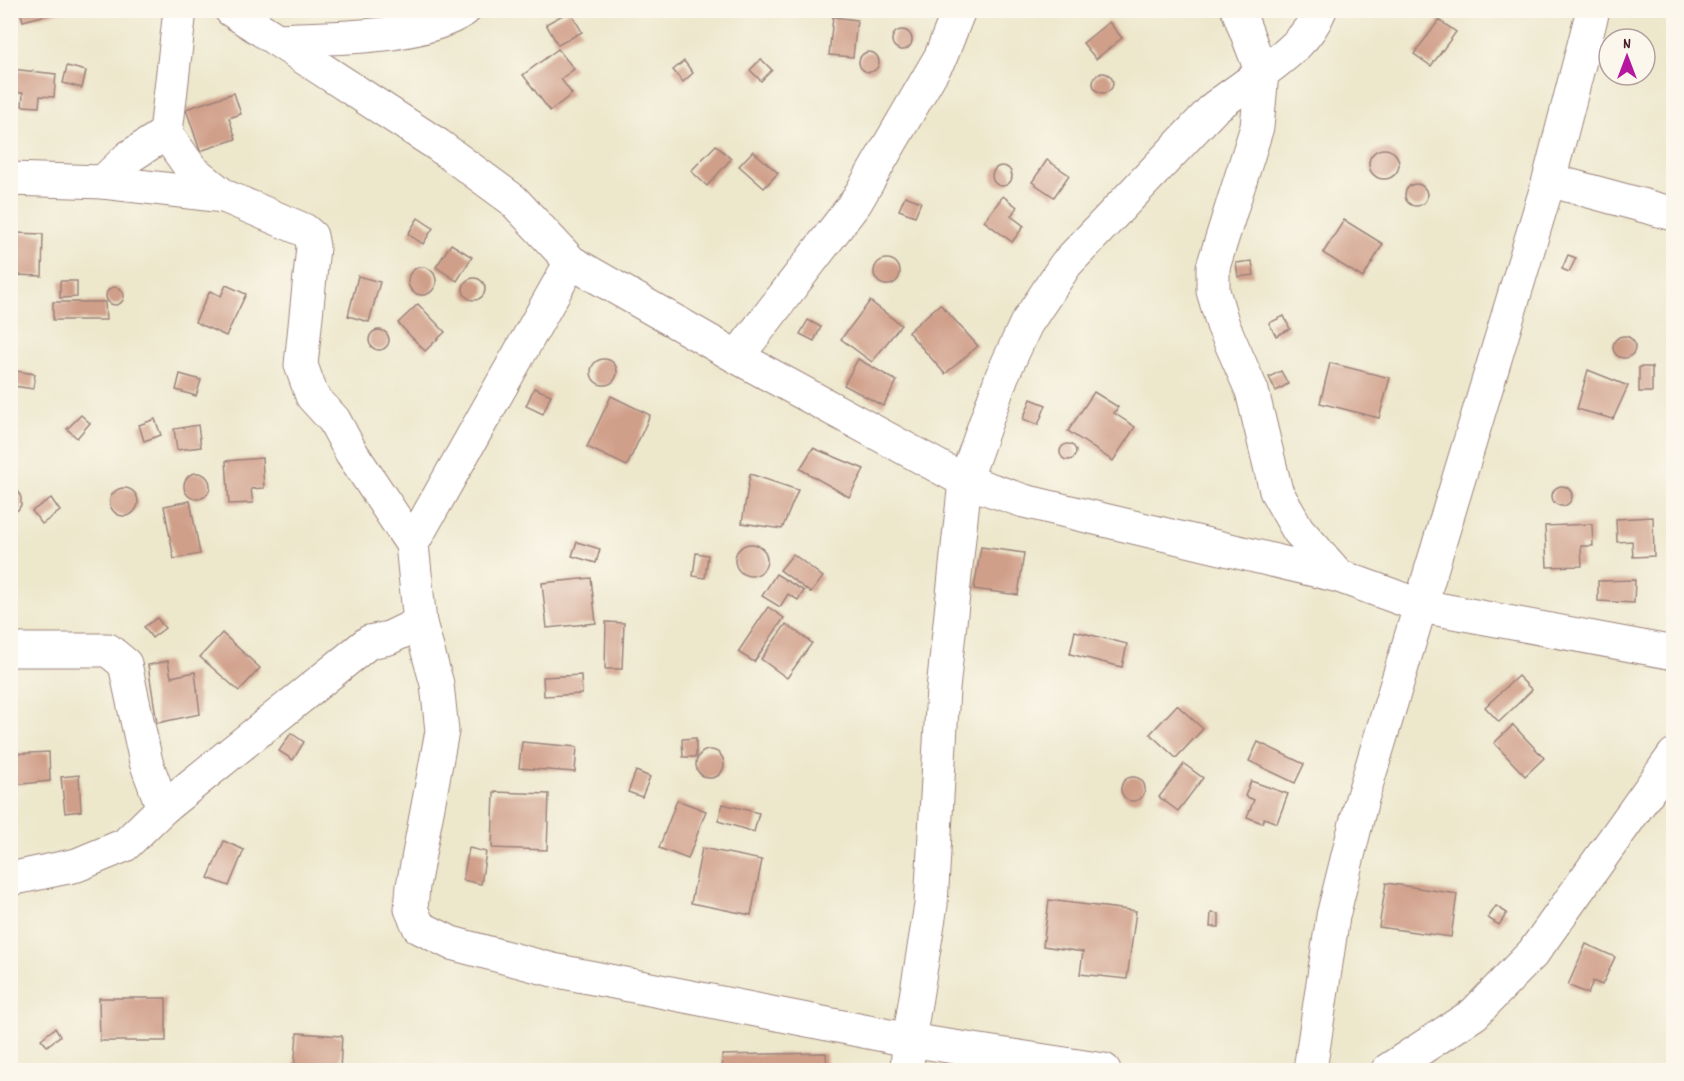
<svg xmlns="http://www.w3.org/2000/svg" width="1684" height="1081" viewBox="0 0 1684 1081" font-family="Dekko,sans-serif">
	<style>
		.building { fill: #d09f89 }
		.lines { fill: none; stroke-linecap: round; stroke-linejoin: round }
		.minor-casing { stroke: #9c837c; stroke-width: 35 }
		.minor { stroke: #fff; stroke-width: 33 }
	</style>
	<rect width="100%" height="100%" fill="#fbf7ec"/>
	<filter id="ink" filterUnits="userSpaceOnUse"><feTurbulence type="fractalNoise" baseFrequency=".0167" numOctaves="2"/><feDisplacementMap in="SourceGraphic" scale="12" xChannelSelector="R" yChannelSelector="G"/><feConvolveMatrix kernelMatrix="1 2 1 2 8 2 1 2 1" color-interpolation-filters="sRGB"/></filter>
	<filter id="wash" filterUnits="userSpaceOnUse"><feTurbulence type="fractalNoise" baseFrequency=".008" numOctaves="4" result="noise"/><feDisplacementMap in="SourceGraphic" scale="24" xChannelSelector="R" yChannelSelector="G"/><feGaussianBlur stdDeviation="1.35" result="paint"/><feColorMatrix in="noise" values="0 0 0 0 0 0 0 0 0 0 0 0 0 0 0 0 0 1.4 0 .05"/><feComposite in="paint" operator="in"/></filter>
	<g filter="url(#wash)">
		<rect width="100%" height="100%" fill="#ede7cc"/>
		<g id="blocks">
			<!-- building -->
			<g class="building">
				<path d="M20 10H62V11L23 21Z"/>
				<path d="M570 11 582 32 558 45 546 24Z"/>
				<path d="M833 17 857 20 853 57 829 55Z"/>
				<path d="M1439 20 1456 32 1431 66 1414 54Z"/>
				<path d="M1109 22 1122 38 1096 59 1083 43Z"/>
				<circle cx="902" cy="40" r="10"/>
				<path d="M558 49 574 69 561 79 572 94 550 111 523 75Z"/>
				<circle cx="869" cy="62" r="10"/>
				<path d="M761 59 772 70 761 81 750 70Z"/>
				<path d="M684 61 693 73 683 82 673 70Z"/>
				<path d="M67 66 86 71 82 88 63 83Z"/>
				<path d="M11 69 56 74 54 97 40 96 39 107 22 106 23 93 10 92Z"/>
				<circle cx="1103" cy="83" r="10"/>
				<path d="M234 93 241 114 229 118 236 139 200 151 186 109Z"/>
				<path d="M716 145 731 159 707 186 691 171Z"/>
				<circle cx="1384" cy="164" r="15"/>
				<path d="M753 151 778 173 764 188 739 166Z"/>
				<path d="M1047 160 1069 175 1054 197 1032 182Z"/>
				<circle cx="1002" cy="176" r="10"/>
				<circle cx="1416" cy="195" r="11"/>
				<path d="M905 196 921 202 915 216 899 210Z"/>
				<path d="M1003 196 1017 207 1011 216 1024 226 1012 242 984 221Z"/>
				<path d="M418 218 433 228 423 244 408 234Z"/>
				<path d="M1344 220 1383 244 1363 278 1323 253Z"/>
				<path d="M15 233 43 234 42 276 14 275Z"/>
				<path d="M451 244 472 257 457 281 436 267Z"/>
				<path d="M1568 255 1576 258 1569 272 1562 269Z"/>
				<circle cx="887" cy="272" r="13"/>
				<path d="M1252 261 1254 275 1238 277 1236 263Z"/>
				<circle cx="422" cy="281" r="14"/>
				<path d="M358 276 380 282 369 322 348 316Z"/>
				<circle cx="474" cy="289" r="11"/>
				<path d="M60 281H77V297L60 298Z"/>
				<path d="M226 285 246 294 226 336 195 322 210 291 221 296Z"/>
				<circle cx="115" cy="296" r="9"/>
				<path d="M870 301 901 325 872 362 841 339Z"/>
				<path d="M53 302H105L106 320H53Z"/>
				<path d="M418 304 445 332 425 351 398 323Z"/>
				<path d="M940 304 978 346 945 374 908 332Z"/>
				<path d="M1284 316 1290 329 1276 336 1269 323Z"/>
				<path d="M808 320 821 327 814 341 800 334Z"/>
				<circle cx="379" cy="340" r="10"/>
				<circle cx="1624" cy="347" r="11"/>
				<circle cx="604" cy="372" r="13"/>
				<path d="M858 359 897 381 883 406 844 385Z"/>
				<path d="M1330 363 1390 378 1379 418 1320 403Z"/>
				<rect x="1639" y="367" width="13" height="25"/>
				<path d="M1588 370 1628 386 1613 419 1577 409Z"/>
				<path d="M16 371 35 374 33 389 14 386Z"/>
				<path d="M1281 371 1288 384 1276 391 1269 377Z"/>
				<path d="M180 374 201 380 196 396 176 390Z"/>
				<path d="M534 388 551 395 543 414 526 406Z"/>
				<path d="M1094 392 1118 407 1114 413 1135 427 1113 461 1068 431Z"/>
				<path d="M611 396 650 415 627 466 587 447Z"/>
				<path d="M1031 399 1046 405 1038 425 1023 419Z"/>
				<path d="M81 415 90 423 77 438 67 429Z"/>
				<path d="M155 419 161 435 144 441 139 425Z"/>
				<path d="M198 425 201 447 177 450 174 429Z"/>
				<circle cx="1068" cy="452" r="8"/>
				<path d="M813 448 864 469 849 497 800 469Z"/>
				<path d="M262 458 264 488 251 489 253 503 229 504 226 461Z"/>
				<circle cx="197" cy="486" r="13"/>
				<path d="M750 474 798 490 782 529 742 523Z"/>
				<circle cx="1562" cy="496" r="10"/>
				<circle cx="124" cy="502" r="14"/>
				<path d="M10 489 19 492 21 498V505L18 510 12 513Z"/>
				<path d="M51 498 60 511 42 524 32 511Z"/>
				<path d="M190 501 200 554 174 559 164 506Z"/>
				<path d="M1653 517 1654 556 1633 557 1632 541 1617 542 1616 519Z"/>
				<path d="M1592 524 1593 546H1581L1582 566 1547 567 1545 526Z"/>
				<path d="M577 542 600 549 596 563 572 556Z"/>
				<path d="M10 544 15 551 14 557 10 559Z"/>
				<circle cx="751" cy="560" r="16"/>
				<path d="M981 547 1024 553 1018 595 974 589Z"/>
				<path d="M696 553 708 555 705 578 693 576Z"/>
				<path d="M793 554 823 577 811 593 780 570Z"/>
				<path d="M776 574 804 591 798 600 788 594 780 607 762 596Z"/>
				<path d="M591 578 596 623 547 628 542 583Z"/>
				<path d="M1635 580 1634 603 1598 601V581Z"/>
				<path d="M768 607 784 618 754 662 738 652Z"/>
				<path d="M157 618 165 628 152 638 144 627Z"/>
				<path d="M606 622 624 623 622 669H605Z"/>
				<path d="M786 624 812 643 787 678 761 659Z"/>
				<path d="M1075 631 1127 644 1122 667 1070 654Z"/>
				<path d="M222 633 260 668 239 691 200 657Z"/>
				<path d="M168 661 171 677 195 672 200 714 157 723 148 665Z"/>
				<path d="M581 675 582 694 544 696 543 677Z"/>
				<path d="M1518 676 1532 690 1499 722 1485 707Z"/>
				<path d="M1177 705 1203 729 1176 758 1150 734Z"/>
				<path d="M1513 725 1544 758 1525 776 1494 743Z"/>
				<path d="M291 733 304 742 293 760 279 751Z"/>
				<path d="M696 738V757H683L682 739Z"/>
				<path d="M522 742 577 747 575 772 519 768Z"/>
				<path d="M1258 742 1304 764 1295 783 1249 761Z"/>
				<circle cx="710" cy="764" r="14"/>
				<path d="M49 752 50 781 13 785 10 754Z"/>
				<path d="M1184 764 1203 778 1178 811 1159 797Z"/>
				<path d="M636 771 650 777 642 797 628 792Z"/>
				<path d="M79 775 81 811 65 813 61 777Z"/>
				<circle cx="1133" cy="789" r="12"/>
				<path d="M1251 781 1288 794 1277 823 1264 818 1262 823 1247 817 1254 800 1245 796Z"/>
				<path d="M494 792 549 794 547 850 492 848Z"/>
				<path d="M677 800 706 811 688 859 659 848Z"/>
				<path d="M723 804 759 813 754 832 718 821Z"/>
				<path d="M224 841 244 850 229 886 208 878Z"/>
				<path d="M469 848 486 852 481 884 463 880Z"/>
				<path d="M702 848 762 860 751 915 691 903Z"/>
				<path d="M1386 883 1457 894 1451 937 1379 927Z"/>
				<path d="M1049 900 1136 911 1127 979 1080 974 1083 952 1043 946Z"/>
				<path d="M1496 906 1507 913 1499 925 1488 918Z"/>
				<path d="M1211 913 1219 914V927H1210Z"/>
				<path d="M1586 944 1615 957 1602 985 1593 981 1588 994 1568 985Z"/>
				<path d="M99 998H166V1041H100Z"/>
				<path d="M55 1028 60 1036 47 1046 41 1039Z"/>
				<path d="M297 1033 342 1036 340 1070H294Z"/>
				<path d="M826 1053 827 1070H723L722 1055Z"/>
			</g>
		</g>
	</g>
	<g filter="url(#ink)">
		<use href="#blocks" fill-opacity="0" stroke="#9c837c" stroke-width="1.5"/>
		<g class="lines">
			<!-- minor casing -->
			<g class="minor-casing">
				<g id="minor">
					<path d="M231 10 438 145 513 200 571 262 737 357 965 481 1024 501 1339 576 1421 606 1674 653"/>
					<path d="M1320 10C1309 38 1285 56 1262 73L1257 127 1213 267V291L1223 325 1252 391 1276 491 1298 530 1339 576"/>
					<path d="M277 40C331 37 418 40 464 10"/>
					<path d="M166 133 192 170 224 196 304 230 311 236 313 247 301 365 312 396 334 420 351 452 412 544"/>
					<path d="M10 179 103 182 129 157 166 133 180 10"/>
					<path d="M1549 180 1674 214"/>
					<path d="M103 182 224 196"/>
					<path d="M571 262 412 544 420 623 437 684 442 731 413 886 411 909 419 927 451 943 553 970 909 1040 1104 1070"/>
					<path d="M737 357 856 202 941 56 959 10"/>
					<path d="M10 650H108L125 664 146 762 163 808"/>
					<path d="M10 879 77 865 125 845 163 808 369 642 389 638 420 623"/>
					<path d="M907 1070 909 1040 931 905 943 689 965 481 1002 376 1026 324 1066 264 1215 107 1262 73 1238 10"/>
					<path d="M1310 1070 1333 916 1362 799 1549 180 1593 10"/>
					<path d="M1388 1070 1474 1014 1533 953 1674 755"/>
				</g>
			</g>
			<!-- minor -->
			<use href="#minor" class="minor"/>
		</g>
	</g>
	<!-- margin -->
	<rect width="1684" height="1081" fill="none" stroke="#fbf7ec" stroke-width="36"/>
	<!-- north arrow -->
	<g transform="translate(1627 57)"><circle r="28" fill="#fbf7ec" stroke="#b4a19f" stroke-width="1.5"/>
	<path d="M0-4.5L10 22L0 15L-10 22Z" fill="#b5179e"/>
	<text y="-9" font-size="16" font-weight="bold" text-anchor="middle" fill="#4a1f2b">N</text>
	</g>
</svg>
